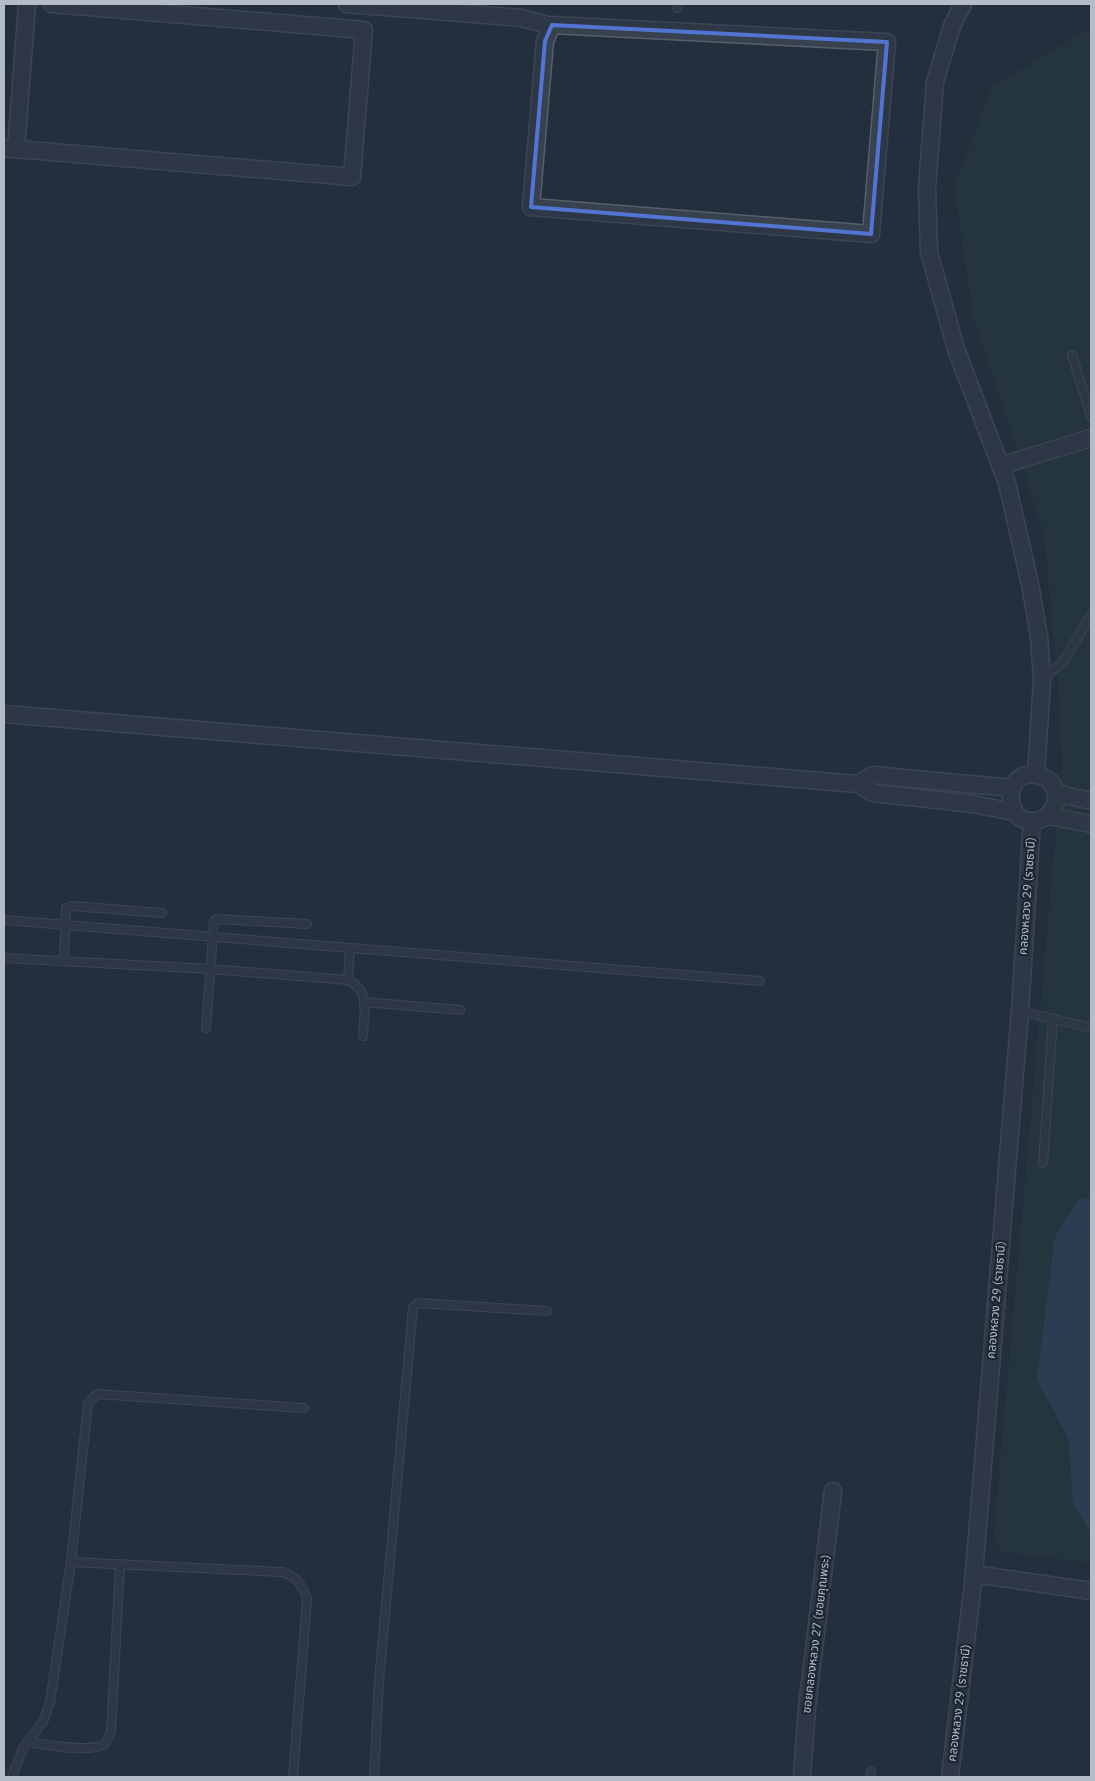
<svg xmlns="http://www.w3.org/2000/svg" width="1095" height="1781" viewBox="0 0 1095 1781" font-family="'IBM Plex Sans','Noto Sans Thai',sans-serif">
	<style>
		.green { fill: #263c3f }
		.water { fill: #394c67 }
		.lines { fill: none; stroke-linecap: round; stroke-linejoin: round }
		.service-casing { stroke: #565f6c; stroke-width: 10 }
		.minor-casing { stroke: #565f6c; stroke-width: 19 }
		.service { stroke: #38414e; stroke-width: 8 }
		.minor { stroke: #38414e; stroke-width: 16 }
		.marked { fill: none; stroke: #5274d3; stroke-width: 4; stroke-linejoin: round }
		.labels { text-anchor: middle; stroke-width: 4.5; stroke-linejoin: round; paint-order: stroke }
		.street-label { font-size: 12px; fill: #b4bcc9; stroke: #1d2633 }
	</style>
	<rect width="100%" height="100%" fill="#242f3e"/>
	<!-- green -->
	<path class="green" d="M1091 27V1563L1000 1551 994 1532 1062 763 1058 682 1044 534 973 315 954 188 991 88Z"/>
	<!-- water -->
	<path class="water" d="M1091 1198V1533L1073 1504 1069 1440 1037 1379 1055 1237 1078 1200Z"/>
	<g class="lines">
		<!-- service casing -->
		<g class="service-casing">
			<g id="service">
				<path d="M677 8 678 4"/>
				<path d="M1072 355 1091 416"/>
				<path d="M1043 679 1063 662 1091 615"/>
				<path d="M4 920 760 981"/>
				<path d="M4 958 210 969 348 980C371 991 364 1014 363 1036"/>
				<path d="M64 961 66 908 73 906 162 913"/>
				<path d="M348 980 350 948"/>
				<path d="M364 1002 460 1010"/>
				<path d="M1020 1011 1091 1028"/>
				<path d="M206 1028 214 921 216 919 307 924"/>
				<path d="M1043 1163 1053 1019"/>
				<path d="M71 1562 88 1403 97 1394 304 1408"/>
				<path d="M28 1742C44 1744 95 1755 106 1742 108 1739 110 1734 111 1731L120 1565"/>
				<path d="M12 1777 23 1748 43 1722 50 1702 71 1562 283 1572C297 1577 302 1585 307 1599L293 1777"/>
				<path d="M374 1777 379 1681 413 1308 417 1303 547 1311"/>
				<path d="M870 1777 871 1771"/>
			</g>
		</g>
		<!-- minor casing -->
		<g class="minor-casing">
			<g id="minor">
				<path d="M347 4 522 18 548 25H552L887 42 871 234 531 207 545 41 552 25"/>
				<path d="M963 4 952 26 935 82 927 188 929 252 956 349 1007 483 1030 584 1039 636 1042 680 1036 774"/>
				<path d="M4 148 352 177 364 30 52 4"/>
				<path d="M16 149 27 4"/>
				<path d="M1000 466 1091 438"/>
				<path d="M4 714 858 784 873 793 973 804 1014 812"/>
				<path d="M858 784 873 775 1011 788"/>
				<path d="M1056 793 1091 801"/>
				<path d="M1048 816 1057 801C1056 791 1053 780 1043 777 997 760 1002 842 1048 816L1091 824"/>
				<path d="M974 1574 1091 1591"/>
				<path d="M802 1777 807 1708 833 1491"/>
				<path d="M950 1777 974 1574 1020 1011 1032 821"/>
			</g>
		</g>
		<!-- service -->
		<use href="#service" class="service"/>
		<!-- minor -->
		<use href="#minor" class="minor"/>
	</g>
	<!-- marked area -->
	<path d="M0 0H1095V1781H0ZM552 25 887 42 871 234 531 207 545 41Z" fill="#242f3e" fill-opacity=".55" fill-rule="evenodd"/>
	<path class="marked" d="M552 25 887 42 871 234 531 207 545 41Z"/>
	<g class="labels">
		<!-- street labels -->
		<g class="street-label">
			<text transform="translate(1027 896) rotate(-86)" y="4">คลองหลวง 29 (ราชธานี)</text>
			<text transform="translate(996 1300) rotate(-85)" y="4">คลองหลวง 29 (ราชธานี)</text>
			<text transform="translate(816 1634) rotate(-83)" y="4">ซอยคลองหลวง 27 (ซอยคุณพระ)</text>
			<text transform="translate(959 1703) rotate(-83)" y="4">คลองหลวง 29 (ราชธานี)</text>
		</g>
	</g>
	<!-- border -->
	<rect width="1095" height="1781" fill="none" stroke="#b4bcc9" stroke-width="10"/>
</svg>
